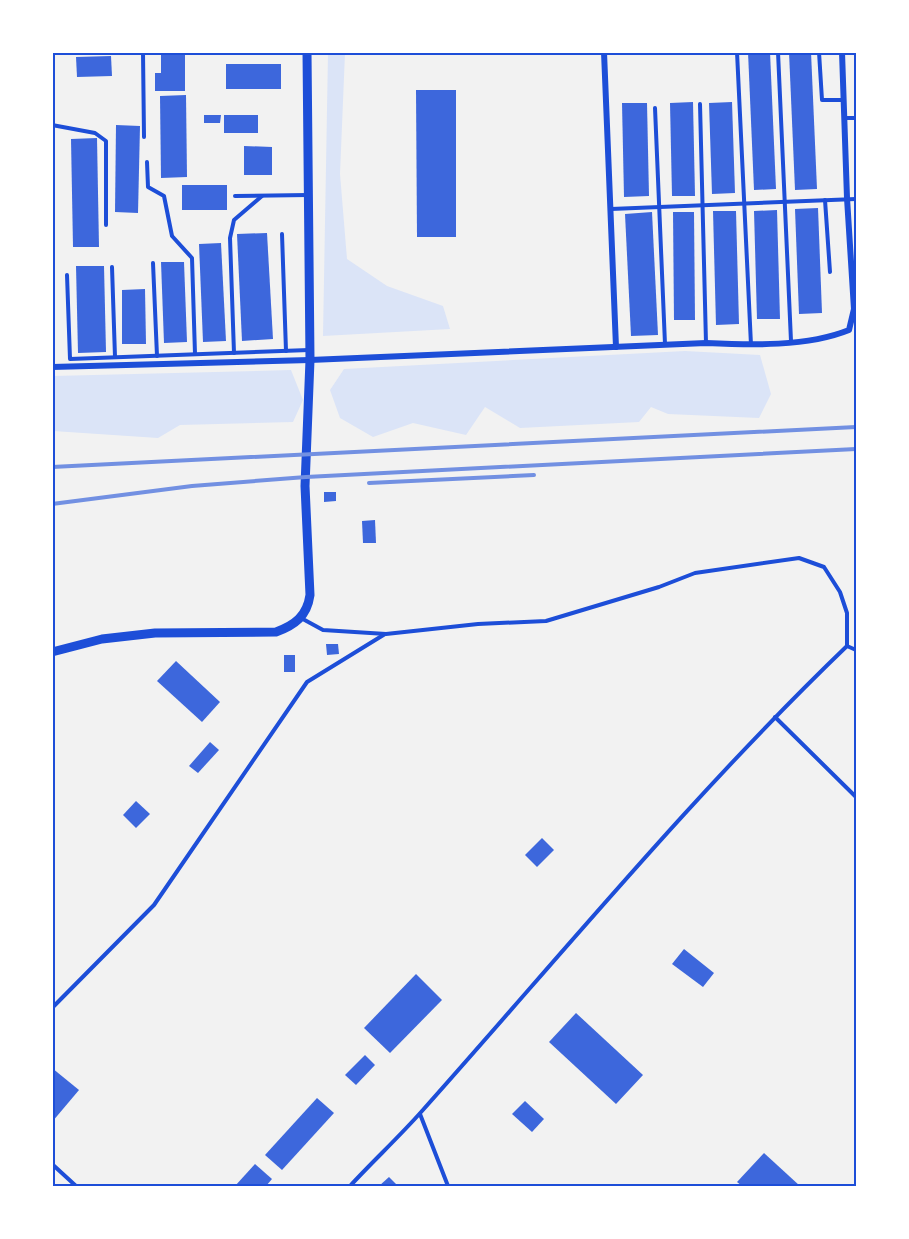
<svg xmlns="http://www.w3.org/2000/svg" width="909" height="1239" viewBox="0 0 909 1239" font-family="Commissioner,sans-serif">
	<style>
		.green { fill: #dbe4f7 }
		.building { fill: #3d67dc }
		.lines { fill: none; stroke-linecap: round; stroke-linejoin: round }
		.service { stroke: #1d4ed8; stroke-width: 4 }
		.minor { stroke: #1d4ed8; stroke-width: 6 }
		.tertiary { stroke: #1d4ed8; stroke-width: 9 }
		.rail { stroke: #7290e2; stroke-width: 4 }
		.neatline { fill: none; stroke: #1d4ed8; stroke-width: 2 }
	</style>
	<rect width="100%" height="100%" fill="#f2f2f2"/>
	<!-- green -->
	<g class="green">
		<path d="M328 53H345L340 174 347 259 387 286 443 306 450 329 323 336Z"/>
		<path d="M685 351 760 355 771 394 759 418 668 414 651 407 639 422 520 428 485 407 466 435 413 423 373 437 340 418 330 390 344 369Z"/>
		<path d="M291 370 303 400 293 422 180 425 158 438 53 431V376Z"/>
	</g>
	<!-- building -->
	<g class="building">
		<path d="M161 52H185V91H155V73H161Z"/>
		<path d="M748 52H770L776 189 754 190Z"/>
		<path d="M789 52H811L817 189 795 190Z"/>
		<path d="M111 56 112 76 77 77 76 57Z"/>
		<rect x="226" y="64" width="55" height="25"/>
		<path d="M416 90H456V237H417Z"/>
		<path d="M186 95 187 177 161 178 160 96Z"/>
		<path d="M693 102 695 196H672L670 103Z"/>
		<path d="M732 102 735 193 712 194 709 103Z"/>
		<path d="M622 103H647L649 196 624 197Z"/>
		<path d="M204 115H221L220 123H204Z"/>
		<rect x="224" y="115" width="34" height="18"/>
		<path d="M116 125 140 126 138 213 115 212Z"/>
		<path d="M97 138 99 247H73L71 139Z"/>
		<path d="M244 146 272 147V175H244Z"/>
		<rect x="182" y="185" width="45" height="25"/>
		<path d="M818 208 822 313 799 314 795 209Z"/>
		<path d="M777 210 780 319H757L754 211Z"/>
		<path d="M713 211H736L739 324 716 325Z"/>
		<path d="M652 212 658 335 631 336 625 214Z"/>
		<path d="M673 212H694L695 320H674Z"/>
		<path d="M267 233 273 339 242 341 237 234Z"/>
		<path d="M221 243 226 341 203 342 199 244Z"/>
		<path d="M161 262H184L187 342 164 343Z"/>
		<path d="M76 266H104L106 352 78 353Z"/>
		<path d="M145 289 146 344H122V290Z"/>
		<path d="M324 492H336V501L324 502Z"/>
		<path d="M375 520 376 543H363L362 521Z"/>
		<path d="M326 644H338L339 654 327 655Z"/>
		<rect x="284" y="655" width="11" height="17"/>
		<path d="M176 661 220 702 202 722 157 681Z"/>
		<path d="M210 742 219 750 198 773 189 766Z"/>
		<path d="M136 801 150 814 136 828 123 815Z"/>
		<path d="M542 838 554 850 537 867 525 855Z"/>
		<path d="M684 949 714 973 703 987 672 964Z"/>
		<path d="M416 974 442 1000 390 1053 364 1028Z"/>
		<path d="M576 1013 643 1075 616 1104 549 1042Z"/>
		<path d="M365 1055 375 1065 356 1085 345 1075Z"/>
		<path d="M52 1068 79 1090 52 1122Z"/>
		<path d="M317 1098 334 1113 282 1170 265 1155Z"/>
		<path d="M525 1101 544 1119 532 1132 512 1114Z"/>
		<path d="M764 1153 800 1186H742L737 1182Z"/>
		<path d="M255 1164 272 1179 266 1186H235Z"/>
		<path d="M389 1177 398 1186H379Z"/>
	</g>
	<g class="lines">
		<!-- service -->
		<g class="service">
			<path d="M143 52 144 137"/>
			<path d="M737 52 751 345"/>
			<path d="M778 52 791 341"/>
			<path d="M819 52 822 100H844"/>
			<path d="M700 104 706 343"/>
			<path d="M655 108 665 344"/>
			<path d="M845 118H856"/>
			<path d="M52 125 95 133 106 141V225"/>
			<path d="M147 162 148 187 164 196 172 236 192 258 195 354"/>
			<path d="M235 196 308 195"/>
			<path d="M825 200 830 272"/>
			<path d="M611 209 856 199"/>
			<path d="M282 234 286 351"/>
			<path d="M153 263 157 356"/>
			<path d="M112 267 115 357"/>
			<path d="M67 275 70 359 309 350"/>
			<path d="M234 353 230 238 234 220 262 196"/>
			<path d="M301 618 323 630 386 634 478 624 546 621 659 587 695 573 799 558 824 567 840 592 847 613V646C696 791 562 954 422 1111 399 1137 373 1161 350 1186"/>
			<path d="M847 646 856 650"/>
			<path d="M775 717 856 797"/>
			<path d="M52 1008 154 905 307 682 385 634"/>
			<path d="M420 1114 448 1186"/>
			<path d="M52 1164 76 1186"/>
		</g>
		<!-- minor -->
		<g class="minor">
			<path d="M604 52 616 347"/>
			<path d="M52 367 310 360 706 343C751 345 807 347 849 330L854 309 847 198 842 52"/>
		</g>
		<!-- tertiary -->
		<path class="tertiary" d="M52 652 102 639 155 633 276 632C295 625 307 616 310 595L305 486 310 360 307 52"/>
		<!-- rail -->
		<g class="rail">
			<path d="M52 467 856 427"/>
			<path d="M369 483 534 475"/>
			<path d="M52 504 192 486 306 477 856 449"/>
		</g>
	</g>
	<!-- border -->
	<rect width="909" height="1239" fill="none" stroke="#ffffff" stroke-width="108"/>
	<rect x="54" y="54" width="801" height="1131" class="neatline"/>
</svg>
